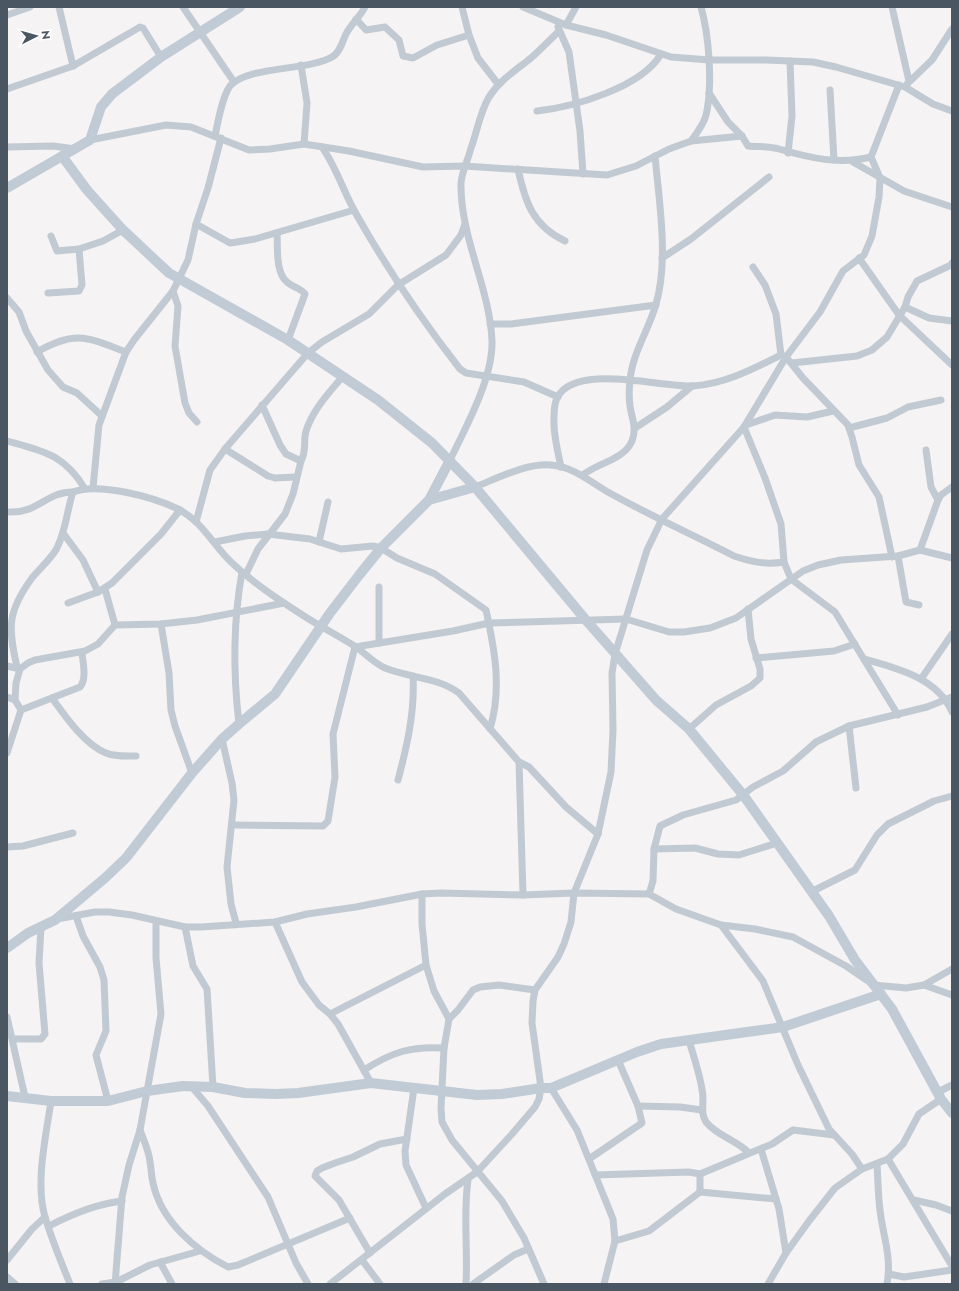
<svg xmlns="http://www.w3.org/2000/svg" width="959" height="1291" viewBox="0 0 959 1291" font-family="Jost,sans-serif">
	<style>
		.lines { fill: none; stroke-linecap: round; stroke-linejoin: round }
		.street { stroke: #c1cad2; stroke-width: 7 }
		.secondary { stroke: #c1cbd6; stroke-width: 10 }
	</style>
	<rect width="100%" height="100%" fill="#f5f3f3"/>
	<g class="lines">
		<!-- street -->
		<g class="street">
			<path d="M59 7 73 66"/>
			<path d="M183 7 234 82"/>
			<path d="M462 7 469 35 478 58 498 84"/>
			<path d="M523 7 566 25 606 35 671 57 709 60H766L813 62 836 67 905 87 933 104 952 111"/>
			<path d="M892 7 909 81"/>
			<path d="M7 15 30 7"/>
			<path d="M356 19 366 30 385 27 399 40 403 56 413 58 437 45 469 35"/>
			<path d="M566 25 576 7"/>
			<path d="M558 27 569 52 580 131 583 174"/>
			<path d="M301 65 307 103 304 144"/>
			<path d="M907 84 932 60 952 29"/>
			<path d="M7 89 73 66 140 27 143 28 161 57"/>
			<path d="M830 90 834 160"/>
			<path d="M709 93 728 122 742 136 748 146C758 147 770 146 779 149 810 158 839 165 871 157"/>
			<path d="M537 111C574 107 642 87 661 54"/>
			<path d="M215 136C218 122 222 97 230 86 246 66 308 71 332 57 340 53 342 42 346 34 351 24 360 17 365 7"/>
			<path d="M90 140 166 125 191 127 249 150 270 149 304 144 349 151 423 167 464 166 607 175 636 166 669 149 691 141 742 136"/>
			<path d="M691 141C697 133 704 124 706 115 713 86 709 35 701 7"/>
			<path d="M7 147 53 146 75 149"/>
			<path d="M322 147C336 167 343 190 355 212 386 267 421 319 460 369L466 373 524 382 558 397"/>
			<path d="M788 153 792 116 790 61"/>
			<path d="M853 162 904 191 952 207"/>
			<path d="M518 169C525 202 533 226 565 241"/>
			<path d="M196 224 230 243 237 242 255 239 354 210"/>
			<path d="M277 233C278 247 275 272 287 282 292 287 301 288 305 294L288 340"/>
			<path d="M51 236 57 251 79 249"/>
			<path d="M662 258 691 239 769 177"/>
			<path d="M859 258 899 315 952 365"/>
			<path d="M753 267 765 285 776 314 781 355"/>
			<path d="M173 291 178 306 175 346 185 403 189 413 197 422"/>
			<path d="M48 293 79 291 82 285 79 249 103 241 123 230"/>
			<path d="M7 298 19 312 26 331 48 370 63 387 77 393 102 416"/>
			<path d="M905 307 929 318 952 321"/>
			<path d="M490 324H511L656 305"/>
			<path d="M37 352C75 330 87 337 126 352"/>
			<path d="M792 363 857 356 872 350 887 337 905 307 908 297 917 281 951 265 952 263"/>
			<path d="M262 405 280 445 286 454 301 461"/>
			<path d="M746 425 775 415 807 417 833 411"/>
			<path d="M744 427 765 478 781 524 784 562 791 579 835 612 898 715"/>
			<path d="M635 428 667 407 692 386"/>
			<path d="M849 428 887 418 908 407 941 400"/>
			<path d="M7 441C43 451 64 454 85 489"/>
			<path d="M225 449 268 476 275 478 296 477"/>
			<path d="M926 450 931 487 938 500"/>
			<path d="M450 460C466 427 493 378 492 341 490 288 460 237 461 183 462 171 468 160 471 148 477 132 480 112 489 97 500 80 516 70 531 58 541 49 550 40 559 31"/>
			<path d="M561 467C558 452 553 434 554 419 554 412 554 404 557 398 575 362 662 388 693 386 725 384 753 369 781 355L786 357 803 378 848 425 852 437 859 465 879 497 892 557"/>
			<path d="M583 475C597 463 624 460 632 441 637 428 632 419 630 406 629 398 629 389 630 381 632 353 649 330 656 304 669 260 659 201 655 156"/>
			<path d="M475 487C498 478 526 463 551 465 573 467 588 480 606 491 647 514 691 534 734 556 752 562 765 565 784 562"/>
			<path d="M93 488 99 425 126 352 134 340 173 291 188 260 196 224 208 188 221 138"/>
			<path d="M7 512C39 514 45 492 73 492"/>
			<path d="M196 522 210 470 225 449 308 353 322 342 369 314 398 285 446 255 461 235 465 224"/>
			<path d="M63 533 83 560 98 592"/>
			<path d="M215 542 245 536 268 534 310 539 341 549 373 546 381 548 397 558 435 574 486 610C495 651 502 689 490 729"/>
			<path d="M319 542 328 502"/>
			<path d="M920 550 938 500 941 495 952 487"/>
			<path d="M898 556 906 602 919 605"/>
			<path d="M246 574 258 549 285 514 293 494 301 461C307 451 303 441 306 431 313 409 329 393 343 376"/>
			<path d="M379 587V643"/>
			<path d="M105 589 115 625"/>
			<path d="M68 603 98 592 112 583 161 534 180 510"/>
			<path d="M161 624 169 673 171 710 175 726 192 773"/>
			<path d="M756 658 834 651 855 644"/>
			<path d="M864 659C896 668 938 678 952 712"/>
			<path d="M7 666 20 669"/>
			<path d="M17 667C8 628 7 612 32 578 40 568 51 559 57 548 66 530 67 510 73 492 99 482 153 497 178 509 202 521 213 545 231 562 253 583 279 600 304 616 321 627 339 636 356 647 366 654 374 663 385 668 410 678 437 677 459 693L519 762 529 767 566 807 598 834"/>
			<path d="M921 679 952 634"/>
			<path d="M7 697 15 700"/>
			<path d="M52 698C65 716 85 745 106 753 115 757 127 756 136 756"/>
			<path d="M21 710 80 687C87 679 83 663 82 653"/>
			<path d="M239 724C233 673 233 622 242 572"/>
			<path d="M849 726 856 788"/>
			<path d="M689 729 716 705 751 686 760 678V669L751 639 748 609"/>
			<path d="M222 739 232 783 234 800 227 867 231 904 236 923"/>
			<path d="M7 753 21 710 15 700 16 683 20 669 28 663 35 660 85 651 98 644 115 625 161 624 197 620 284 603"/>
			<path d="M519 762 523 895"/>
			<path d="M398 780C407 746 415 712 413 676"/>
			<path d="M232 825 323 826 328 821 335 777 333 734 355 647 453 631 489 623 626 619 669 632H684L710 628 736 618 803 571 818 565 841 560 898 556 920 550 952 558"/>
			<path d="M7 847 23 846 73 833"/>
			<path d="M654 849 695 848 718 854 739 855 777 843"/>
			<path d="M811 892 855 870 877 835 888 824 934 801 952 796"/>
			<path d="M422 894V924L426 965 434 991 449 1019 444 1048 441 1108 442 1122 452 1140 502 1201 524 1238 544 1284"/>
			<path d="M649 894 653 881 654 849 660 826 683 815 736 800 753 787 783 771 816 742 849 726 927 707 952 697"/>
			<path d="M76 916 83 936 100 967 104 980 106 1031 96 1055 108 1101"/>
			<path d="M57 919 95 912H109L132 915 185 927H201L275 922 307 914 356 907 422 894 441 893 523 895 574 893 649 894 676 909 721 925 755 929 793 937 846 966 874 985 906 988 924 985 952 969"/>
			<path d="M275 922 302 982 319 1005 330 1014 338 1024 371 1083"/>
			<path d="M721 925 763 981 798 1065 829 1129 852 1154 862 1169"/>
			<path d="M185 927 193 966 207 989 213 1087"/>
			<path d="M924 985 952 995"/>
			<path d="M330 1014 426 965"/>
			<path d="M7 1017 25 1097"/>
			<path d="M449 1019 458 1010 473 990 480 987 499 985 535 990"/>
			<path d="M13 1039H41L45 1034 39 963 41 927"/>
			<path d="M689 1040C694 1059 702 1079 703 1098 703 1107 701 1114 706 1122 717 1136 737 1140 749 1153"/>
			<path d="M364 1070C392 1052 411 1046 444 1048"/>
			<path d="M191 1086 208 1106 268 1197 296 1263 308 1284"/>
			<path d="M414 1088 405 1151 406 1165 426 1208"/>
			<path d="M551 1088 577 1130 613 1219 615 1241 604 1284"/>
			<path d="M938 1092 952 1085"/>
			<path d="M51 1101C46 1136 35 1183 45 1217 52 1240 61 1262 70 1284"/>
			<path d="M638 1106 680 1107 702 1110"/>
			<path d="M140 1130C143 1138 147 1147 149 1156 151 1165 151 1174 153 1183 161 1221 195 1250 228 1267L238 1265 350 1218"/>
			<path d="M761 1149 779 1209 786 1253"/>
			<path d="M589 1159 642 1123 638 1106 618 1060"/>
			<path d="M888 1159 952 1266"/>
			<path d="M877 1164C878 1179 878 1195 880 1210 883 1237 892 1256 887 1284"/>
			<path d="M595 1175 689 1172 700 1174 772 1144 793 1130 834 1135"/>
			<path d="M700 1192V1174"/>
			<path d="M914 1200 936 1205 952 1211"/>
			<path d="M49 1226C72 1214 96 1204 122 1201"/>
			<path d="M615 1241 649 1231 700 1192 776 1199"/>
			<path d="M370 1253 339 1200 315 1176 317 1171 322 1168 335 1163 353 1157 380 1144 407 1139"/>
			<path d="M7 1260 32 1229 45 1217"/>
			<path d="M362 1260 380 1284"/>
			<path d="M160 1262 172 1284"/>
			<path d="M889 1274 904 1277 952 1270"/>
			<path d="M7 1277 15 1284"/>
			<path d="M102 1284 116 1282 150 1265 200 1251"/>
			<path d="M115 1284 122 1197 129 1165 140 1130 161 1014 156 958V921"/>
			<path d="M330 1284 445 1194 477 1172 512 1134 535 1107 539 1099 541 1088 532 1023 533 1001 535 990 558 957 564 944 571 922 574 893 598 834 611 772 613 730 612 673 615 654 647 550 662 519 744 427 786 357 820 312 843 271 864 255 872 236 879 197 880 178 871 157 899 85"/>
			<path d="M466 1284C468 1249 463 1214 468 1180"/>
			<path d="M473 1284 514 1255 528 1249"/>
			<path d="M768 1284 786 1253 809 1221 835 1188 862 1169 888 1159 903 1144 919 1114 941 1099"/>
		</g>
		<!-- secondary -->
		<g class="secondary">
			<path d="M62 156 87 190 123 230 169 273 288 340 378 400 432 443 475 487 585 619 656 700 689 729 744 796 829 916 855 960 892 1009 941 1099 952 1113"/>
			<path d="M7 188 90 140 101 107 112 94 161 57 240 7"/>
			<path d="M429 500 475 487"/>
			<path d="M7 948 28 933 55 920 105 878 126 858 192 773 222 739 239 724 275 694 330 613 360 574 381 548 429 500 450 460"/>
			<path d="M7 1096 51 1101H108L147 1091 183 1086 213 1087 245 1093 276 1094 298 1093 371 1083 477 1095 502 1094 541 1088H551L637 1052 661 1044 783 1027 881 994"/>
		</g>
	</g>
	<!-- border -->
	<rect width="959" height="1291" fill="none" stroke="#4a5661" stroke-width="16"/>
	<!-- north arrow -->
	<g transform="translate(36 36) rotate(84)" stroke="#ffffff" stroke-width="3" paint-order="stroke">
	<path d="M0-3L7 15L0 10L-7 15Z" fill="#4a5661"/>
	<text y="-6" font-size="11" font-weight="bold" text-anchor="middle" fill="#4a5661">N</text>
	</g>
</svg>
